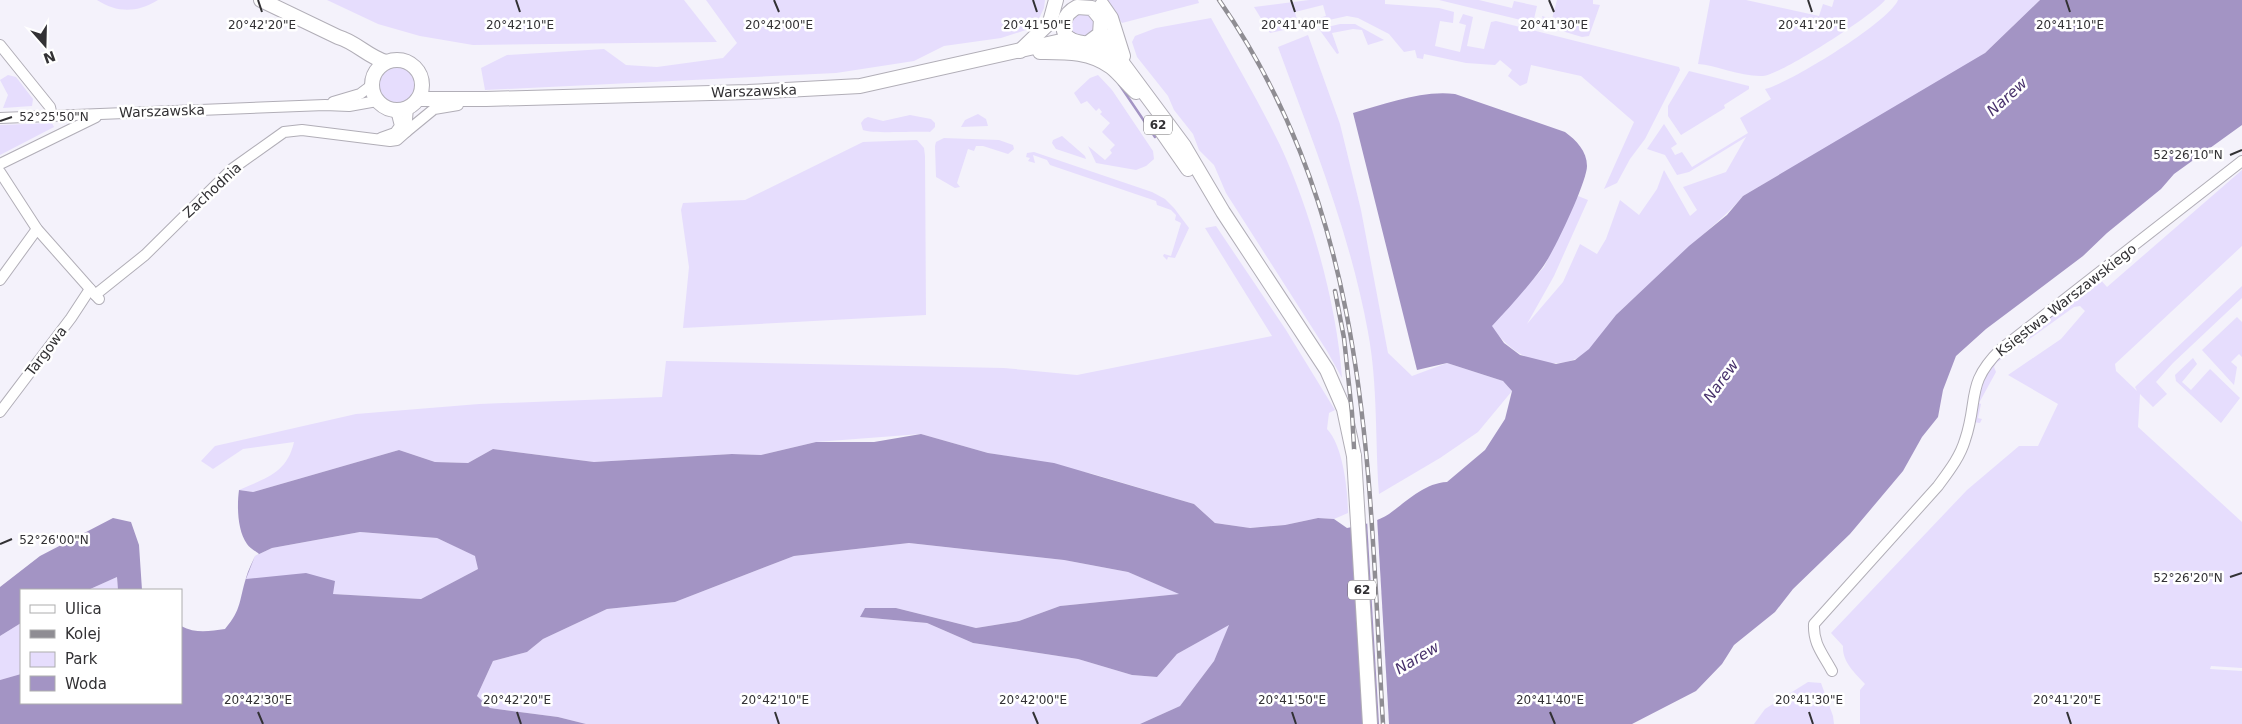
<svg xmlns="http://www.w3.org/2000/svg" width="2242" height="724" viewBox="0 0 2242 724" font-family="'DejaVu Sans',sans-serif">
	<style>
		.green { fill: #e6ddfd; fill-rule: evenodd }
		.water { fill: #a394c4; fill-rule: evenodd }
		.pier { fill: #f4f2fb }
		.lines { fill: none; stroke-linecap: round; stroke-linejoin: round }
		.stream { stroke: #a394c4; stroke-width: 2.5 }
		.minor-casing { stroke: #b1aeb7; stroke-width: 12 }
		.major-casing { stroke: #b1aeb7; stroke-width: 16 }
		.minor { stroke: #fff; stroke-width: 10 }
		.major { stroke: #fff; stroke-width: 14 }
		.rail-casing { stroke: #8f8d93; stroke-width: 4.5 }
		.rail { stroke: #fff; stroke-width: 2.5; stroke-dasharray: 8; stroke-linecap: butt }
		.major-bridge-casing { stroke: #b1aeb7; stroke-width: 16; stroke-linecap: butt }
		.major-bridge { stroke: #fff; stroke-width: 14 }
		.ticks { fill: none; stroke: #323134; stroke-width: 2 }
		.labels { text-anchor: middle; stroke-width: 5; stroke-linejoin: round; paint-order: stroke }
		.shield { fill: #fff; stroke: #706f71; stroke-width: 1 }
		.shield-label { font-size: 12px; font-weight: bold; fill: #323134 }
		.street-label { font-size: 14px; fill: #323134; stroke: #fff }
		.water-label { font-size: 15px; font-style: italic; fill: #47306b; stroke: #fff }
		.ticks-label { font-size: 12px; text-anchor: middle; fill: #323134; stroke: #fff; stroke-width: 5; stroke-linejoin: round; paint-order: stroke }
	</style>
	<rect width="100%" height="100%" fill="#f4f2fb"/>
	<!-- green -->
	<g class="green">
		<path d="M97 0H158C137 13 117 13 97 0Z"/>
		<path d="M327 0H684L717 42 473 45 420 36 378 24Z"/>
		<path d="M706 0H1045L1044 8 1035 27 1001 38 944 46 914 61 836 73 485 90 481 68 507 55 604 49 626 65 657 67 723 58 737 43Z"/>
		<path d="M1105 0H1198L1199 3 1122 23Z"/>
		<path d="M1309 0H1385V4L1439 8 1454 12 1453 23 1440 21 1435 46 1460 52 1466 25 1459 23 1463 14 1473 17 1467 46 1484 49 1491 22 1496 21 1679 67 1680 70 1645 139 1630 159 1617 183 1604 189 1634 122 1581 76 1531 65 1527 83 1520 86 1508 76 1512 70 1500 60 1495 65 1466 63 1424 54 1423 59 1417 58 1415 50 1404 52 1389 34 1358 18 1347 16 1270 33 1254 7ZM1323 5 1326 16 1298 24 1295 12Z"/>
		<path d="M1439 0H1479L1512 8 1514 1 1537 6 1534 19 1529 22Z"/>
		<path d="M1557 0H1593V4L1600 5 1589 36 1582 37 1545 26 1542 16 1552 19Z"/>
		<path d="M1710 0H1746L1819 16 1823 4 1832 7 1834 0H1885C1875 14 1779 76 1763 76 1741 77 1716 65 1698 64Z"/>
		<path d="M1898 0H2040L1985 53 1967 66 1743 196C1727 215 1709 229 1690 246 1676 258 1663 272 1649 285 1638 296 1625 305 1615 317 1603 331 1591 354 1573 360 1540 371 1510 353 1491 326L1544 267 1578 196 1588 200 1554 276 1527 324 1563 282 1580 244 1597 254 1606 239 1620 200 1639 215 1657 189 1664 170 1690 216 1697 210 1683 187 1726 172 1746 137 1689 172 1677 175 1665 155 1647 149 1664 124 1677 144 1671 148 1675 155 1682 152 1692 167 1748 133 1740 118 1771 99 1765 89C1790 83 1889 22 1898 0Z"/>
		<circle cx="1083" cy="25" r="13"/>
		<path d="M1211 18C1234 60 1259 102 1280 145 1311 212 1337 305 1342 378L1327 351 1226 193 1214 165 1199 150 1193 134 1174 110 1168 96 1137 57 1132 42 1135 36 1156 28Z"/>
		<path d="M1340 24H1355L1384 40 1368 45 1362 30 1353 29 1332 33 1339 53 1337 54 1319 29Z"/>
		<path d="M1308 35 1340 124 1361 210 1388 353 1412 376 1447 363 1503 381 1512 391 1478 432 1440 458 1379 494C1375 441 1378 385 1368 332 1350 233 1312 140 1278 47Z"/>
		<circle cx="397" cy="85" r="19"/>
		<path d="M1689 71 1749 86V89L1724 105 1725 108 1681 135 1668 116V106Z"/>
		<path d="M8 75 16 77 33 99 32 106 3 108 8 95 0 80Z"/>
		<path d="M1098 75 1112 90 1153 151 1154 159 1146 166 1136 170 1096 163 1088 146 1105 160 1112 153 1110 150 1115 145 1102 132 1110 123 1100 114 1102 112 1099 108 1096 111 1087 101 1081 104 1074 93 1090 78Z"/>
		<path d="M978 114 986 119 988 126 961 127 965 120Z"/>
		<path d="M910 115 931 119 935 123V127L930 132C916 131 872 134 863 130L861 123 864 119 868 117 883 121Z"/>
		<path d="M52 123 54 127 0 155V125Z"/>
		<path d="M1062 136 1085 156 1086 159 1056 149 1052 143 1053 140Z"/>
		<path d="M944 138 999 140 1013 145 1014 149 1008 154 983 146H976L974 151 968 149 957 183 960 187 955 188 936 177 935 146 936 142Z"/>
		<path d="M917 140 924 148 925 156 926 315 683 328 689 267 681 210 683 203 745 200 863 142Z"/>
		<path d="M1034 152 1152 192 1165 199 1174 208 1189 228 1175 258 1168 257 1167 260 1163 256 1164 254 1171 256 1181 223 1175 220 1176 215 1171 210 1157 205 1156 201 1050 165 1047 160 1033 155 1035 163 1028 161 1030 158 1026 157 1027 153Z"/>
		<path d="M2242 170V246L2115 364 2116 371 2137 391 2135 387 2242 286V298L2173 363 2156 382 2167 394 2153 407 2140 394 2138 427 2242 522V668L2211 666 2210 669 2242 671V724H1860V690L1865 684C1855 673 1842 662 1843 646L1831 633 1967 490 2019 446H2038L2058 404 2008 375 2061 339 2085 311 2080 306 2074 307 1996 363 1994 367 1996 372 1979 403 1981 404 1978 418 1982 419 1980 423 1973 422 1983 377 1998 357 2099 278 2107 287Z"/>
		<path d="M1216 226 1286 330 1335 410 1329 413 1327 429C1343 445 1348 491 1348 513L1334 519 1318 518 1285 525 1249 528 1215 523 1194 504 1093 474 1025 459 988 453 921 434 816 442 761 455 732 454 594 462 493 449 468 463 435 462 399 450 253 492 239 490C266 478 287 473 294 442L243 449 213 469 201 461 215 446 356 414 479 404 662 397 666 361 1004 368 1077 375 1272 336 1205 228Z"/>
		<path d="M2237 317 2242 322V357L2239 354 2231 362 2237 367 2234 385 2202 350Z"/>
		<path d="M2193 358 2197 364 2182 382 2191 390 2210 369 2240 398 2221 423 2176 381 2175 375Z"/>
		<path d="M360 532 437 538 476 556 478 569 421 599 333 594 246 579 255 556 272 548Z"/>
		<path d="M909 543 1064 560 1128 572 1180 594 1060 606 1019 621 976 628 896 608 860 617 927 623 973 643 1078 659 1132 675 1157 677 1177 654 1230 624 1214 661 1180 706 1140 724H586L558 717 490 708 477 696 493 661 527 652 543 639 607 609 675 602 794 556Z"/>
		<path d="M117 577 118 590H88Z"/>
		<path d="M21 623V674L0 680V636Z"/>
		<path d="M1808 682 1821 683 1833 716 1834 724H1754L1765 709Z"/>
	</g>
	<!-- water -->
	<g class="water">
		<path d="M2040 0H2242V125L2174 174 2161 189 2107 233 2083 256 1986 329 1956 356 1943 390 1938 417 1922 437 1903 471 1850 534 1793 589 1775 612 1734 645 1722 664 1696 691 1632 724H1140L1180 706 1214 661 1229 625 1177 654 1157 677 1132 675 1078 659 973 643 927 623 860 617 865 608H896L976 628 1019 621 1060 606 1179 594 1128 572 1064 560 909 543 794 556 675 602 607 609 543 639 527 652 493 661 477 696 490 708 558 717 586 724H0V680L21 674V703H181V626C196 634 210 631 225 629 242 609 239 600 246 578 248 570 252 563 255 556L259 554C256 551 249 548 247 544 237 530 237 505 239 490L253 492 399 450 435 462 468 463 493 449 594 462 732 454 761 455 816 442H874L921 434 988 453 1054 463 1194 504 1215 523 1250 528 1285 525 1318 518 1334 519 1347 528C1360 526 1379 521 1389 514 1406 502 1424 483 1447 482L1485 450 1505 419 1512 391 1503 381 1447 363 1417 370 1353 113C1386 104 1421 90 1455 94L1565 132C1576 140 1587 151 1587 166 1587 182 1553 254 1542 268 1527 288 1509 308 1492 326L1504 343 1520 355 1556 364 1575 360 1589 349 1616 315 1689 246 1727 215 1743 196 1985 53ZM360 532 437 538 475 556 478 569 421 599 333 594 335 581 306 573 246 579 255 556 272 548Z"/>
		<path d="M113 518 131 522 139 545 142 590H118L117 577 88 590H21V623L0 636V587L40 556Z"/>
	</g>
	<!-- pier -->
	<path class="pier" d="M1377 517 1389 724H1379L1367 520Z"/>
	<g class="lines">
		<!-- stream -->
		<path class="stream" d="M1119 84 1155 137"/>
		<!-- minor casing -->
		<g class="minor-casing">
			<g id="minor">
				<path d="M0 45 50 107 52 116"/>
				<path d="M333 102 360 94 372 85"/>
				<path d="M0 118 325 105 349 106 377 101"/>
				<path d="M406 132 434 109 458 105"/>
				<path d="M381 138 395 133 400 126 397 114 392 110"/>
				<path d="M0 164 96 117"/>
				<path d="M0 172 37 229 99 299"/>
				<path d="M0 280 37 229"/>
				<path d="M95 295 145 255 232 169 284 132 302 130 390 141 397 140 406 132 408 107"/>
				<path d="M0 412 71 318 90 289"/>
				<path d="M1832 671C1823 654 1813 644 1814 624L1938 486C1949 471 1960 457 1965 440 1979 399 1965 384 2001 349L2242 161"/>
			</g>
		</g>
		<!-- major casing -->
		<g class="major-casing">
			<g id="major">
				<path d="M261 0 338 37C356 42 368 57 386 62"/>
				<path d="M1102 5 1111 18 1123 56"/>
				<path d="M1101 32 1106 41 1184 146 1223 212 1327 370 1344 409 1354 456"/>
				<path d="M1088 43 1100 34 1101 19 1092 8 1077 7C1071 10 1066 14 1064 22 1060 47 1086 40 1097 47 1103 50 1107 56 1112 60"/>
				<path d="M1020 51 1050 22 1056 0"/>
				<path d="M1040 52C1065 52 1090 51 1111 67 1120 74 1127 84 1136 92"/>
				<circle cx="397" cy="85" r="25"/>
				<path d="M418 99H486L748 92 860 86 1070 39"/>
				<path d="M1156 123 1188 169"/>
			</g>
		</g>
		<!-- minor -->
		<use href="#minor" class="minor"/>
		<!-- major -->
		<use href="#major" class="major"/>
		<!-- rail casing -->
		<g class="rail-casing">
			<g id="rail">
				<path d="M1219 0C1372 220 1368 468 1383 724"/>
				<path d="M1335 291 1344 338 1352 413 1370 724"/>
			</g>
		</g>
		<!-- rail -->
		<use href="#rail" class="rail"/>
		<!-- major-bridge casing -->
		<g class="major-bridge-casing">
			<path id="major-bridge" d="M1354 456 1370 724"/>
		</g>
		<!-- major-bridge -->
		<use href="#major-bridge" class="major-bridge"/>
	</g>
	<!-- ticks -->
	<path class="ticks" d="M258 0 262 12M516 0 520 12M774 0 779 12M1033 0 1037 12M1291 0 1295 12M1549 0 1554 12M1808 0 1812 12M2066 0 2070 12M0 121 12 117M2230 155 2242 150M0 544 12 539M2230 577 2242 573M258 712 263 724M517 712 521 724M775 712 779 724M1033 712 1038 724M1292 712 1296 724M1550 712 1555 724M1809 712 1813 724M2067 712 2071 724"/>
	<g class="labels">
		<!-- shield labels -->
		<g class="shield">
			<rect x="1144" y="115.5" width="28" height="19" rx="4"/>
			<rect x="1348" y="580.5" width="28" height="19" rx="4"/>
		</g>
		<g class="shield-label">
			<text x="1158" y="129">62</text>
			<text x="1362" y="594">62</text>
		</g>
		<!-- street labels -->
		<g class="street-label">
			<text transform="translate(754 91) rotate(-2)" y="5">Warszawska</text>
			<text transform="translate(162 111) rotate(-2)" y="5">Warszawska</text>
			<text transform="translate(212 190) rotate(-43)" y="5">Zachodnia</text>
			<text transform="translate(2066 300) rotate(-38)" y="5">Księstwa Warszawskiego</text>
			<text transform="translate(46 351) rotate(-53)" y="5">Targowa</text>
		</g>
		<!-- water labels -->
		<g class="water-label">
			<text transform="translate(2007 97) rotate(-42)" y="5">Narew</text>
			<text transform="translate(1721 381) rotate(-54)" y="5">Narew</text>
			<text transform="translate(1417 658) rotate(-31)" y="5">Narew</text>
		</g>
	</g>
	<g class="ticks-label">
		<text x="262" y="29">20°42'20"E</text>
		<text x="520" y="29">20°42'10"E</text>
		<text x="779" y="29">20°42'00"E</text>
		<text x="1037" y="29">20°41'50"E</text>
		<text x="1295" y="29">20°41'40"E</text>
		<text x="1554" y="29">20°41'30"E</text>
		<text x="1812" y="29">20°41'20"E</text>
		<text x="2070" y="29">20°41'10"E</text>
		<text x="54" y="121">52°25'50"N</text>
		<text x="2188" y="159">52°26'10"N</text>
		<text x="54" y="544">52°26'00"N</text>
		<text x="2188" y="582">52°26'20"N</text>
		<text x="258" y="704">20°42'30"E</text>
		<text x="517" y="704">20°42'20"E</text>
		<text x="775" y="704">20°42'10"E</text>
		<text x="1033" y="704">20°42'00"E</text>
		<text x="1292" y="704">20°41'50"E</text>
		<text x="1550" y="704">20°41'40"E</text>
		<text x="1809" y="704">20°41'30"E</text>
		<text x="2067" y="704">20°41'20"E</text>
	</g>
	<!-- legend -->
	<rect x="20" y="589" width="162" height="115" fill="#ffffff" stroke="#adadae"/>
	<rect x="30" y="605" width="25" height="8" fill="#ffffff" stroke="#adadae"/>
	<text x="65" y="614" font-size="15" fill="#323134">Ulica</text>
	<rect x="30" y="630" width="25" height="8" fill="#8f8d93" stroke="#adadae"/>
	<text x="65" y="639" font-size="15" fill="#323134">Kolej</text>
	<rect x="30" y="652" width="25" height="15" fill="#e6ddfd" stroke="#adadae"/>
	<text x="65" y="664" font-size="15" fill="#323134">Park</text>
	<rect x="30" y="676" width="25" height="15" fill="#a394c4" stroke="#adadae"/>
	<text x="65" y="689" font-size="15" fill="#323134">Woda</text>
	<!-- north arrow -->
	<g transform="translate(45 45) rotate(160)" stroke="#ffffff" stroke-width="4" paint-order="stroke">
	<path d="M0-4L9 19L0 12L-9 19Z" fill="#323134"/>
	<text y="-8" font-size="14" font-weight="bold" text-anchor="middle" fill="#323134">N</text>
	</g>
</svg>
